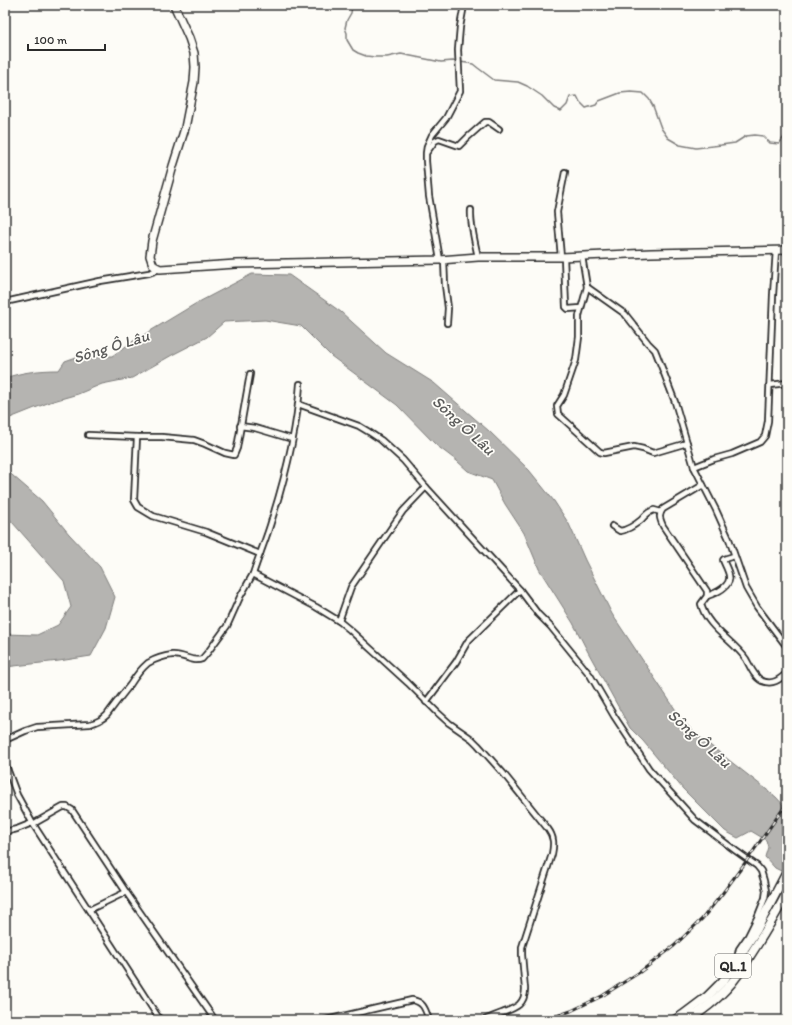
<svg xmlns="http://www.w3.org/2000/svg" width="792" height="1025" viewBox="0 0 792 1025" font-family="Itim,sans-serif">
	<style>
		.water { fill: #b5b4b1; stroke: #7e7d7b }
		.lines { fill: none; stroke-linecap: round; stroke-linejoin: round }
		.stream { stroke: #7e7d7b; stroke-width: 1.5 }
		.minor-casing { stroke: #2b2b2b; stroke-width: 8 }
		.secondary-casing { stroke: #2b2b2b; stroke-width: 10 }
		.trunk-casing { stroke: #2b2b2b; stroke-width: 11 }
		.minor { stroke: #fdfcf7; stroke-width: 4.5 }
		.secondary { stroke: #fdfcf7; stroke-width: 7 }
		.trunk { stroke: #fdfcf7; stroke-width: 8 }
		.rail-casing { stroke: #2b2b2b; stroke-width: 3 }
		.rail { stroke: #fdfcf7; stroke-width: 1.5; stroke-dasharray: 4.5; stroke-linecap: butt }
		.labels { text-anchor: middle; stroke-width: 3.5; stroke-linejoin: round; paint-order: stroke }
		.shield { fill: #fdfcf7; stroke: #6a6a68; stroke-width: 1 }
		.shield-label { font-size: 14px; font-weight: bold; fill: #2b2b2b }
		.water-label { font-size: 16px; font-style: italic; fill: #5b5b5a; stroke: #fdfcf7 }
	</style>
	<rect width="100%" height="100%" fill="#fdfcf7"/>
	<filter id="ink" filterUnits="userSpaceOnUse"><feTurbulence type="fractalNoise" baseFrequency=".025" numOctaves="2"/><feDisplacementMap in="SourceGraphic" scale="8" xChannelSelector="R" yChannelSelector="G"/><feConvolveMatrix kernelMatrix="1 2 1 2 8 2 1 2 1" color-interpolation-filters="sRGB"/></filter>
	<g filter="url(#ink)">
		<!-- water -->
		<g class="water">
			<path d="M252 274 289 275 341 312 386 353 434 383 489 431 529 470 554 501 569 524 585 560 612 614 683 721 697 735 776 797 787 809V874L775 868 765 857 768 847 766 840 751 831 738 838 725 831 683 789 643 741 630 728 588 652 573 623 539 569 524 533 505 504 492 480 468 471 457 461 436 445 397 405 331 356 301 326 265 320 224 322 207 337 172 355 132 378 102 384 78 394 50 402 5 420V378C22 372 40 370 59 370L65 361 79 356 96 357 112 356 132 342 195 304Z"/>
			<path d="M5 469 42 501 69 534 100 567 115 597 106 628 91 656 59 661 5 667V634L37 635 58 625 71 607 64 581 5 514Z"/>
		</g>
		<g class="lines">
			<!-- stream -->
			<path class="stream" d="M352 5 351 13 347 20 345 28 347 33V40L353 50 358 53 366 56 375 57H387L401 54 441 62 453 61 467 63 473 64 478 68 494 80 518 82 527 86 542 96 554 108 561 111 567 105 570 97 577 96 580 102 586 108 596 105 599 101 620 93 631 92 643 93 649 99 653 106 661 128 668 138 680 145 696 148 721 145 735 143 746 136 755 135 763 136 770 143 779 144 787 133"/>
			<!-- minor casing -->
			<g class="minor-casing">
				<g id="minor">
					<path d="M427 152 435 141 439 139 459 146 468 137 485 122H489L499 129"/>
					<path d="M471 210C470 224 475 243 478 257"/>
					<path d="M582 256 587 287 625 314 648 343 655 350 657 355 675 402 694 467 716 510 729 539 746 588 757 607 787 647"/>
					<path d="M561 257 557 212 565 172"/>
					<path d="M564 257 566 307 568 309 581 308"/>
					<path d="M440 260 429 196 426 161V153L427 146 432 135 446 118 460 91 458 50 460 27 464 5"/>
					<path d="M444 260 445 285 448 308 447 323"/>
					<path d="M587 287 579 316V337L576 360 564 395 557 406 558 414 600 452 604 453 634 447 643 449 653 453 687 443"/>
					<path d="M5 302 100 281 149 273 160 269"/>
					<path d="M770 385 787 383"/>
					<path d="M298 404 359 426 369 432 381 440 403 460 426 487 520 590 538 614 551 627 590 675 614 716 649 769 695 820 736 851 757 866 761 871 764 881 766 891 765 898 757 918 748 936 739 949 738 954"/>
					<path d="M240 426 255 428 292 439"/>
					<path d="M88 435 137 437H162L194 440 205 444 225 453 234 455 235 453 237 448 250 374"/>
					<path d="M137 437 134 500 138 507 153 516 206 532 260 554"/>
					<path d="M694 467 714 459 732 454 760 442 765 436 768 421 773 295 776 250"/>
					<path d="M703 485 663 509C658 515 660 519 663 526L707 591V596L701 604C707 628 733 640 746 659 750 666 754 677 762 681 773 685 779 680 787 673"/>
					<path d="M612 526 620 531C627 530 635 525 641 520 645 516 647 512 654 510L661 512"/>
					<path d="M253 574C259 555 267 537 272 519 286 475 297 430 300 384"/>
					<path d="M707 596C716 593 732 586 729 575 728 570 725 565 723 560L724 559 734 556"/>
					<path d="M339 621 346 601 351 587 396 521 403 511 426 487"/>
					<path d="M426 702 456 662 468 641 520 590"/>
					<path d="M5 740 25 731 37 727 90 724C97 722 102 720 107 715 114 705 122 695 130 685 135 677 141 669 148 663 155 659 164 656 172 655 184 654 192 663 202 659L208 652 227 626 240 597 253 574 316 607 339 621 350 630 408 683 438 713 449 723 472 739 478 745 503 773 548 829C554 837 554 844 552 854L522 947V955L525 989C525 1005 515 1008 502 1013 496 1015 490 1018 484 1020"/>
					<path d="M5 763 17 795 33 824 160 1020"/>
					<path d="M33 824 63 807H67L72 810 126 892 215 1020"/>
					<path d="M5 832 17 829 32 823"/>
					<path d="M89 910 126 892"/>
					<path d="M326 1020 412 1000C424 1002 425 1009 429 1020"/>
				</g>
			</g>
			<!-- secondary casing -->
			<g class="secondary-casing">
				<path id="secondary" d="M174 5 189 38 194 53 195 67 194 82 185 128 173 166 152 241 150 256 152 262 154 266 160 269 236 264 440 260 478 257H561L651 253 787 250"/>
			</g>
			<!-- trunk casing -->
			<g class="trunk-casing">
				<g id="trunk">
					<path d="M675 1020 683 1015 707 997 723 981 757 929 787 872"/>
					<path d="M688 1020C702 1011 715 1001 726 989 736 979 744 966 751 954 764 934 776 914 787 893"/>
				</g>
			</g>
			<!-- minor -->
			<use href="#minor" class="minor"/>
			<!-- secondary -->
			<use href="#secondary" class="secondary"/>
			<!-- trunk -->
			<use href="#trunk" class="trunk"/>
			<!-- rail casing -->
			<g class="rail-casing">
				<path id="rail" d="M545 1020 571 1011 602 996 640 972 674 946 702 919 722 894 745 863 787 803"/>
			</g>
			<!-- rail -->
			<use href="#rail" class="rail"/>
		</g>
	</g>
	<g class="labels">
		<!-- shield labels -->
		<rect class="shield" x="715" y="954" width="36" height="24" rx="3"/>
		<g class="shield-label">
			<text x="733" y="971">QL.1</text>
		</g>
		<!-- water labels -->
		<g class="water-label">
			<text transform="translate(111 346) rotate(-17)" y="6">Sông Ô Lâu</text>
			<text transform="translate(464 425) rotate(43)" y="6">Sông Ô Lâu</text>
			<text transform="translate(700 738) rotate(42)" y="6">Sông Ô Lâu</text>
		</g>
	</g>
	<!-- margin -->
	<rect width="792" height="1025" fill="none" stroke="#fdfcf7" stroke-width="20"/>
	<rect x="10" y="10" width="772" height="1005" fill="none" stroke="#2b2b2b" stroke-width="1.5" filter="url(#ink)"/>
	<!-- scale -->
	<path d="M28 44v6h77v-6" fill="none" stroke="#2b2b2b" stroke-width="2"/>
	<text x="34" y="44" font-size="12" fill="#2b2b2b" stroke="#fdfcf7" stroke-width="3" paint-order="stroke">100 m</text>
</svg>
